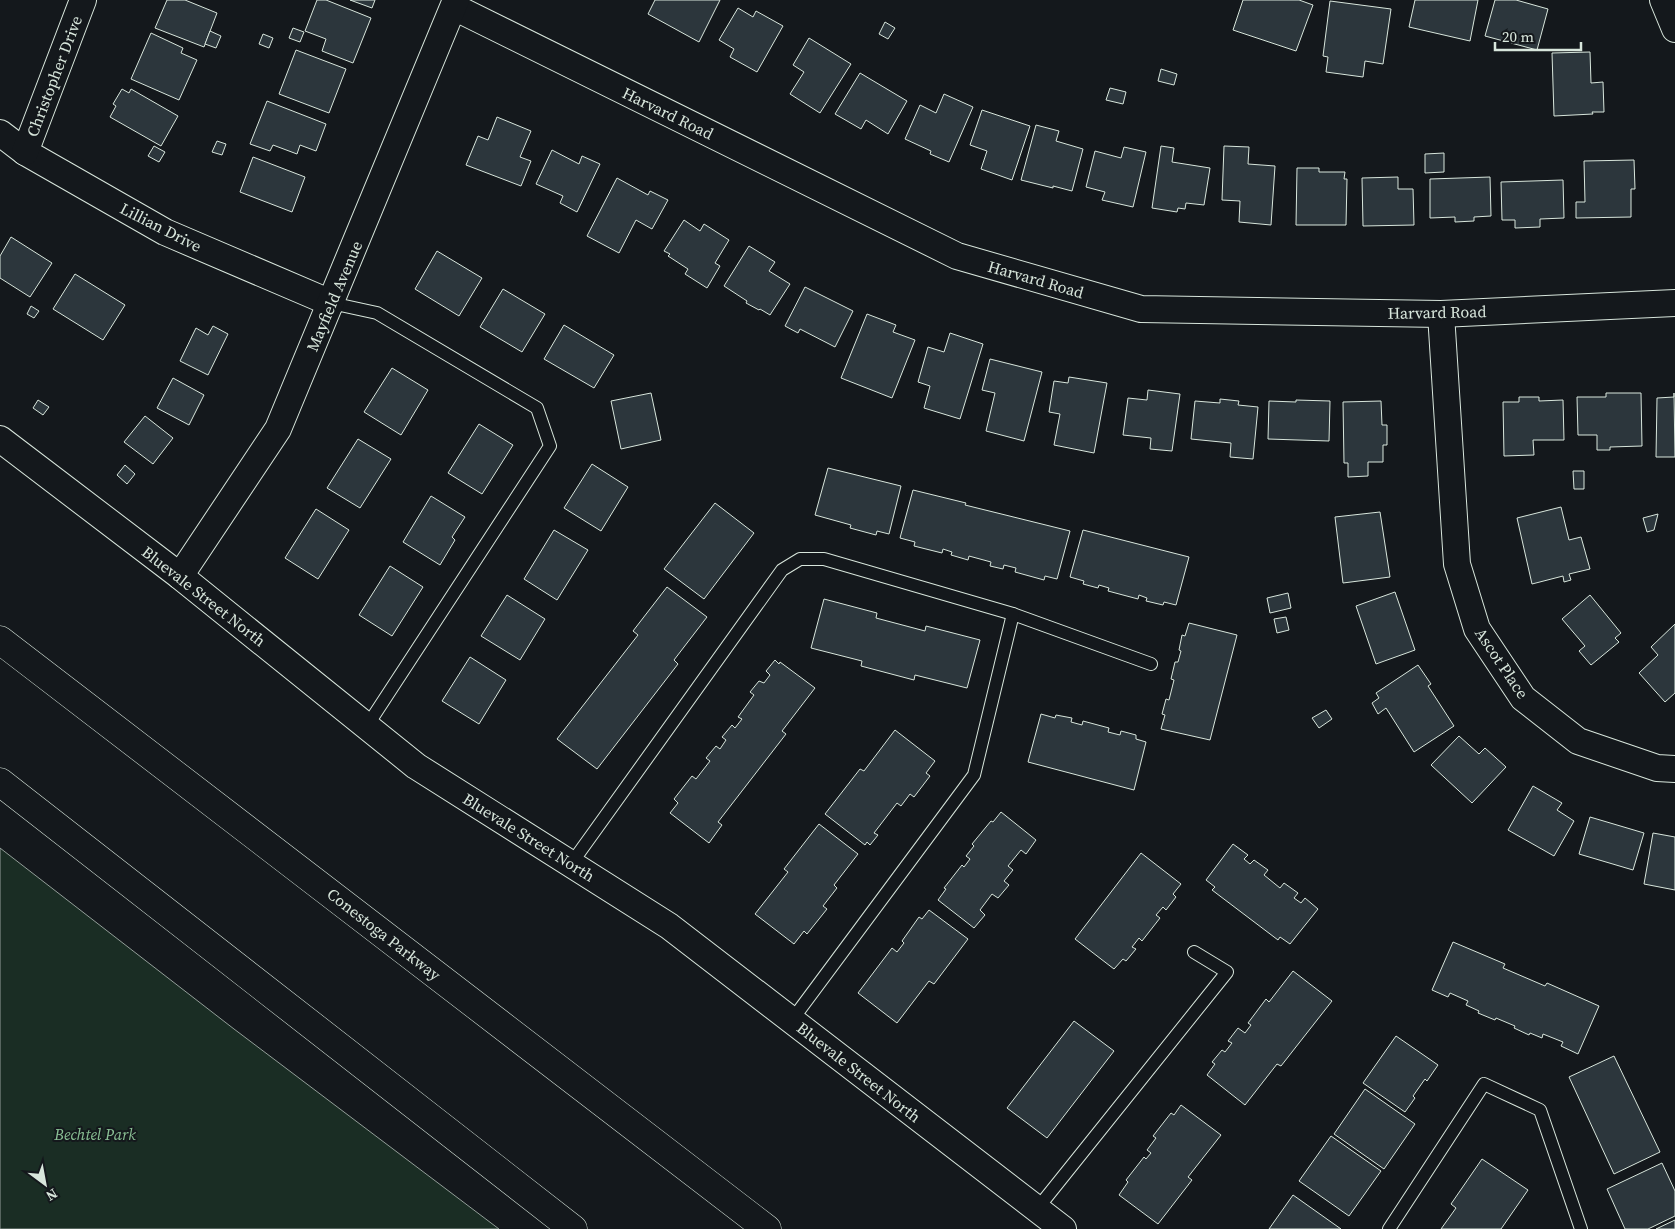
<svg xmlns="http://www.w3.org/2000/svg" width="1675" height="1229" viewBox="0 0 1675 1229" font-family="'Source Serif 4',serif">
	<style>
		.green { fill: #1a2d24; stroke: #939e99 }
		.building { fill: #2c363c; stroke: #d8e6dc }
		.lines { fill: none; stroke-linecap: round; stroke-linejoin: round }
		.lane-casing { stroke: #d8e6dc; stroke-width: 14 }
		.street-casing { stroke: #d8e6dc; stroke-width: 28 }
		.highway-casing { stroke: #d8e6dc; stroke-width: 29 }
		.lane { stroke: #14181c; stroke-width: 12 }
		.street { stroke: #14181c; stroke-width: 26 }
		.highway { stroke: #14181c; stroke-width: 28 }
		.labels { text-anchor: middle; stroke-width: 4; stroke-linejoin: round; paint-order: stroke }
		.street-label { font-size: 16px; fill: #d8e6dc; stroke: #14181c }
		.park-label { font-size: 16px; font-style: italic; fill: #8ac095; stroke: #14181c }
	</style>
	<rect width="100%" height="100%" fill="#14181c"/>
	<!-- green -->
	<path class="green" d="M0 848 234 1029 499 1229H0Z"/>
	<!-- building -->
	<g class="building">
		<path d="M167 0H185L217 13 204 47 155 28Z"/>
		<path d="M317 0H326L371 18 353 63 322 51 326 39 305 31Z"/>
		<path d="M350 0H375L372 8Z"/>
		<path d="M655 0H720L699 42 648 14Z"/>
		<path d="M1243 0H1299L1313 5 1296 51 1233 30Z"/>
		<path d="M1415 0H1478L1470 41 1409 27Z"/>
		<path d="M1495 0H1516L1548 9 1537 50 1485 36Z"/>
		<path d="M1330 1 1391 9 1383 64 1365 61 1363 77 1326 72 1328 57 1323 56Z"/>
		<path d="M738 8 753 17 756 11 783 26 757 72 730 57 734 49 719 40Z"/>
		<path d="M885 22 895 28 888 39 879 34Z"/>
		<path d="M293 28 304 32 300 42 289 38Z"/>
		<path d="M210 31 221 36 216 48 205 44Z"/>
		<path d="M151 33 183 48 181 53 197 60 179 100 131 79Z"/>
		<path d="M263 34 273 38 269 48 259 44Z"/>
		<path d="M809 38 851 64 820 113 790 94 804 72 793 65Z"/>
		<path d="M296 50 346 69 329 113 279 94Z"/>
		<path d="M1590 52 1591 83 1603 82 1604 112H1592L1593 114 1554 116 1552 53Z"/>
		<path d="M1161 69 1177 74 1174 85 1158 81Z"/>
		<path d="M860 73 907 101 888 134 866 120 861 129 835 114Z"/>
		<path d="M1110 88 1126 92 1123 104 1106 100Z"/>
		<path d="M122 89 129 93 131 89 178 116 161 146 110 117 116 106 113 104Z"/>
		<path d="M944 94 973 107 949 162 930 154 931 151 905 139 920 105 936 113Z"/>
		<path d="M267 101 326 124 316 151 300 145 297 154 273 145 270 151 250 144Z"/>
		<path d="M982 110 1030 126 1012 180 981 169 987 151 970 145Z"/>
		<path d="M497 117 531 131 520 157 531 161 521 186 466 165 478 136 488 140Z"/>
		<path d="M1036 125 1059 131 1056 141 1083 149 1072 191 1053 186V188L1021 180Z"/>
		<path d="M217 141 226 144 222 155 212 152Z"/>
		<path d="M154 146 165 152 159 162 148 156Z"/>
		<path d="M1161 146 1174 148 1172 162 1210 168 1204 205 1186 203 1185 209 1178 208 1177 212 1152 208Z"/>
		<path d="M1224 146 1249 147 1248 164 1275 166 1271 225 1239 222 1240 201 1222 200Z"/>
		<path d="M1124 147 1146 152 1133 207 1102 200 1105 192 1086 187 1095 151 1121 158Z"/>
		<path d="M552 150 579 164 582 156 600 164 577 212 560 203 563 196 536 184Z"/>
		<path d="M1444 153V172L1425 173V154Z"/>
		<path d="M253 157 305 177 292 212 240 192Z"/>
		<path d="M1634 160 1635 189H1631V217L1576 218V202H1585L1584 161Z"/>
		<path d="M1297 168H1319V172H1345L1344 179H1347L1346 225H1296Z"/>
		<path d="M1398 177V189H1413L1414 225 1363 226 1362 178Z"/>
		<path d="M1490 177 1491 216 1474 217V221L1455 222V217L1430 218V179Z"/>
		<path d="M617 178 648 195 650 191 668 200 652 229 636 220 619 253 587 236Z"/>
		<path d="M1563 180 1564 218 1540 219V227L1515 228V220H1502L1501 182Z"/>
		<path d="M684 220 700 231 704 224 729 240 715 263 720 266 707 288 685 274 688 269 668 256 670 254 664 251Z"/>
		<path d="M11 237 52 263 30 297 0 278V256Z"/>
		<path d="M749 246 775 262 769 271 790 284 770 315 760 309 759 310 746 303 747 301 724 286Z"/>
		<path d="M437 251 482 278 459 316 415 289Z"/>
		<path d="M75 274 125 305 103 340 53 309Z"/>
		<path d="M805 287 853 311 835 347 800 329 798 333 785 326Z"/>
		<path d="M503 289 545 314 522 352 480 327Z"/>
		<path d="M31 306 39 311 34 318 27 314Z"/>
		<path d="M867 314 896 325 893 332 915 340 892 398 841 378Z"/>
		<path d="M564 325 614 355 594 388 544 359Z"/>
		<path d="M213 326 228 334 208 375 180 361 196 328 208 335Z"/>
		<path d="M950 333 983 344 960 419 924 408 930 386 918 382 928 347 944 352Z"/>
		<path d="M990 359 1042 372 1024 441 986 431 995 393 982 390Z"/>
		<path d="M392 368 428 390 401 435 364 412Z"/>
		<path d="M1069 377 1107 383 1094 453 1054 445 1060 414 1049 412 1054 381 1068 383Z"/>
		<path d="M173 378 204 395 189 425 157 408Z"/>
		<path d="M1148 390 1180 394 1172 451 1150 449 1151 438 1123 435 1128 398 1147 400Z"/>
		<path d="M651 393 661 440 621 449 611 401Z"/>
		<path d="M1606 393H1641L1642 446 1610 447V450H1597V435H1578L1577 397H1606Z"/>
		<path d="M1674 393 1675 457H1656L1657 398 1674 397Z"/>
		<path d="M1519 397H1539V401L1563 400 1564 440H1533L1534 455 1504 456 1503 402H1519Z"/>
		<path d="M1220 399 1239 401 1238 405 1258 407 1253 459 1230 457 1231 443 1191 439 1195 401 1220 403Z"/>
		<path d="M38 400 49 407 43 415 33 408Z"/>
		<path d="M1296 400 1330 401 1329 441 1268 439 1269 401 1296 402Z"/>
		<path d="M1381 401 1382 425H1387V445H1383V462H1368V476L1348 477V463H1344L1343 402Z"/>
		<path d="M145 416 173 438 153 464 124 442Z"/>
		<path d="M479 424 513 445 482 494 448 473Z"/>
		<path d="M358 439 391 459 360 508 327 488Z"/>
		<path d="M592 464 628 487 601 531 564 508Z"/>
		<path d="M125 465 135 474 127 484 117 475Z"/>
		<path d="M828 468 901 486 889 534 877 531 876 535 850 528 851 525 815 515Z"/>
		<path d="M1573 471H1584V489H1574Z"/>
		<path d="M913 490 966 503 965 505 1070 531 1057 579 1045 576 1044 580 1015 572 1016 568 1004 565 1003 569 990 566 991 562 969 556 968 560 951 555 952 552 943 549 942 553 914 546 915 542 900 538Z"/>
		<path d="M431 496 465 517 452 537 455 540 440 565 403 542Z"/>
		<path d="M715 503 754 533 704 599 664 569Z"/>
		<path d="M1561 507 1569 540 1581 537 1590 569 1569 574 1571 580 1564 582 1563 576 1532 584 1517 518Z"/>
		<path d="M316 509 349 530 318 579 285 558Z"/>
		<path d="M1380 512 1390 577 1343 583 1335 517Z"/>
		<path d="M1658 514 1654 530 1647 532 1643 518Z"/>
		<path d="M554 530 588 550 557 600 524 579Z"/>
		<path d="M1083 530 1189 557 1176 605 1164 602 1163 605 1146 601 1147 598 1139 595 1138 599 1108 591 1109 588 1099 585 1098 588 1083 584 1084 581 1070 577Z"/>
		<path d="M390 566 423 587 392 636 359 615Z"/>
		<path d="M667 587 707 617 674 660 678 664 597 769 557 739 638 635 633 631Z"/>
		<path d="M1395 592 1415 650 1376 664 1356 606Z"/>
		<path d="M1288 593 1291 608 1270 613 1267 598Z"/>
		<path d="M507 595 545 619 520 660 481 636Z"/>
		<path d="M1590 595 1621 633 1615 638 1619 642 1591 665 1579 651 1585 646 1562 619Z"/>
		<path d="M824 599 877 613 876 618 925 631 926 626 980 640 967 688 915 675 914 680 861 666 862 661 811 648Z"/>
		<path d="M1286 617 1289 630 1277 633 1274 619Z"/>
		<path d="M1189 623 1237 635 1210 740 1161 729 1165 715 1162 714 1166 699 1169 700 1174 680 1171 679 1175 662H1178L1181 651 1179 650 1182 635 1185 636Z"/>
		<path d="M1675 624V693L1665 702 1639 673 1658 655 1651 647Z"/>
		<path d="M470 657 506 680 479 724 442 701Z"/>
		<path d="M775 660 779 664 780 662 815 688 782 731 786 734 718 822 722 825 709 843 670 813 678 803 674 799 692 776 696 779 710 761 706 758 716 746 720 749 726 740 722 737 732 725 735 728 742 719 738 717 754 695 750 692 759 681 764 683 770 675 766 671Z"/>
		<path d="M1418 665 1431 684 1428 686 1454 726 1414 752 1386 708 1378 714 1372 703 1379 698 1376 693Z"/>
		<path d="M1326 710 1332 719 1319 728 1312 718Z"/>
		<path d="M1041 714 1055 718 1056 715 1072 718 1071 722 1082 725 1083 721 1109 728 1108 732 1120 735 1121 731 1136 735V739L1146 742 1134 790 1028 762Z"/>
		<path d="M895 730 935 761 926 773 930 776 914 797 910 794 901 806 897 803 874 833 878 835 870 845 867 842 865 845 825 814 860 769 864 771Z"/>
		<path d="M1459 736 1479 754 1485 748 1506 767 1472 803 1431 765Z"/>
		<path d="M1533 786 1562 803 1557 810 1574 821 1554 856 1508 830Z"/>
		<path d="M1001 812 1036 840 1026 854 1021 850 1008 866 1013 870 1004 881 1009 885 998 898 992 894 980 910 985 915 974 928 938 900 946 889 944 888 962 865 964 867 970 859 966 856 974 846 972 844 991 821 993 822Z"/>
		<path d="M1590 817 1644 833 1633 870 1579 854Z"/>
		<path d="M819 824 858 854 834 885 837 888 823 906 827 909 807 934 804 931 794 944 755 914 788 872 784 869Z"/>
		<path d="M1653 833 1675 837V890L1644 884Z"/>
		<path d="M1233 844 1248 855 1244 859 1250 864 1254 860 1268 870 1264 875 1280 888 1284 883 1298 893 1294 898 1301 903 1305 898 1318 909 1290 944 1280 937 1278 940 1212 890 1215 887 1206 880Z"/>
		<path d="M1141 853 1181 884 1173 894 1176 897 1166 910 1163 907 1156 915 1160 918 1142 941 1139 938 1132 947 1136 949 1126 961 1123 959 1114 969 1075 939Z"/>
		<path d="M929 910 968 939 934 984 929 981 897 1023 858 993 892 948 897 952 904 943 902 941 919 917 922 919Z"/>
		<path d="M1453 942 1505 964 1503 968 1545 986 1547 983 1599 1006 1578 1054 1561 1046 1563 1042 1543 1034 1542 1038 1530 1033 1529 1035 1514 1028 1515 1026 1496 1018 1495 1020 1478 1013 1479 1011 1466 1005 1468 1001 1450 993 1448 997 1432 990Z"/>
		<path d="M1293 971 1332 1001 1281 1066 1277 1064 1245 1105 1207 1075 1215 1064 1212 1062 1222 1050 1225 1052 1232 1043 1228 1041 1238 1028 1245 1033 1251 1025 1248 1023 1266 999 1269 1002Z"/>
		<path d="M1074 1021 1114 1051 1047 1138 1007 1108Z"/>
		<path d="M1396 1036 1438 1065 1427 1081 1425 1079 1413 1096 1415 1098 1405 1112 1363 1083Z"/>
		<path d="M1614 1056 1660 1152 1614 1174 1569 1077Z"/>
		<path d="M1365 1089 1415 1124 1384 1169 1334 1134Z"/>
		<path d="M1181 1105 1221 1135 1188 1177 1192 1180 1158 1224 1119 1195 1128 1182 1126 1180 1144 1157 1146 1159 1151 1153 1147 1150 1156 1138 1153 1136 1171 1113 1174 1115Z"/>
		<path d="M1331 1136 1381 1171 1349 1216 1299 1181Z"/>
		<path d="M1482 1159 1528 1190 1501 1229H1441L1456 1208 1451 1204Z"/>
		<path d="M1662 1163 1675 1191V1216L1648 1229H1625L1607 1189Z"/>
		<path d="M1293 1195 1341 1229H1269Z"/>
		<path d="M1675 1220V1229H1656Z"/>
	</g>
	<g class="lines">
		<!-- lane casing -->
		<g class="lane-casing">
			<g id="lane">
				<path d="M331 303 377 313 537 408 550 446 367 726"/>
				<path d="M571 864 782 570 800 559H824L1013 614 1151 664"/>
				<path d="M792 1020 974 775 1013 614"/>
				<path d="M1037 1209 1227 972 1194 952"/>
				<path d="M1389 1229 1484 1084 1540 1110 1581 1229"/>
			</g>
		</g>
		<!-- street casing -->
		<g class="street-casing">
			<g id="street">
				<path d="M1663 0 1675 29"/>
				<path d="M454 7 957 256 1141 309 1441 314 1675 303"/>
				<path d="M0 133 25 152 165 232 331 303"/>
				<path d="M25 152 83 0"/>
				<path d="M1441 314 1457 564 1477 629 1523 698 1578 741 1657 768 1675 769"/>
				<path d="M0 439 180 576 416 766 669 926 1063 1229"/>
				<path d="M180 576 278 429 456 0"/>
			</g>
		</g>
		<!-- highway casing -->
		<g class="highway-casing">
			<g id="highway">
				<path d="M0 640 767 1229"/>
				<path d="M0 782 573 1229"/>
			</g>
		</g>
		<!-- lane -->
		<use href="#lane" class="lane"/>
		<!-- street -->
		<use href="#street" class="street"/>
		<!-- highway -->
		<use href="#highway" class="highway"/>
	</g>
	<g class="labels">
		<!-- street labels -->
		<g class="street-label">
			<text transform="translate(54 76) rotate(-69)" y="6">Christopher Drive</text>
			<text transform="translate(668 113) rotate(26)" y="6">Harvard Road</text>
			<text transform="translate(161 227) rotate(27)" y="6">Lillian Drive</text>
			<text transform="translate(1036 279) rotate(16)" y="6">Harvard Road</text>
			<text transform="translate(334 296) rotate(-67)" y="6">Mayfield Avenue</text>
			<text transform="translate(1437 312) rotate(-1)" y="6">Harvard Road</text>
			<text transform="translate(204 596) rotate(38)" y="6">Bluevale Street North</text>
			<text transform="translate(1502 663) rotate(56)" y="6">Ascot Place</text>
			<text transform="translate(529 837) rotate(32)" y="6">Bluevale Street North</text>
			<text transform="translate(384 934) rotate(38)" y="6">Conestoga Parkway</text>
			<text transform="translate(859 1072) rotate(38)" y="6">Bluevale Street North</text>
		</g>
		<!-- park labels -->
		<g class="park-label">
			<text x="95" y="1140">Bechtel Park</text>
		</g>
	</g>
	<!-- north arrow -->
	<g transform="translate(45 1184) rotate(148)" stroke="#14181c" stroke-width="4" paint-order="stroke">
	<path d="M0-4L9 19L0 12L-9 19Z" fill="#d8e6dc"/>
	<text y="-8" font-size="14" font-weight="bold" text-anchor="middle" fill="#d8e6dc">N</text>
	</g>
	<!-- scale -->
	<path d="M1495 42v8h86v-8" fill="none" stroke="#d8e6dc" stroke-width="2.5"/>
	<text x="1502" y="42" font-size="15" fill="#d8e6dc" stroke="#14181c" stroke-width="4" paint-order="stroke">20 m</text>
</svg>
